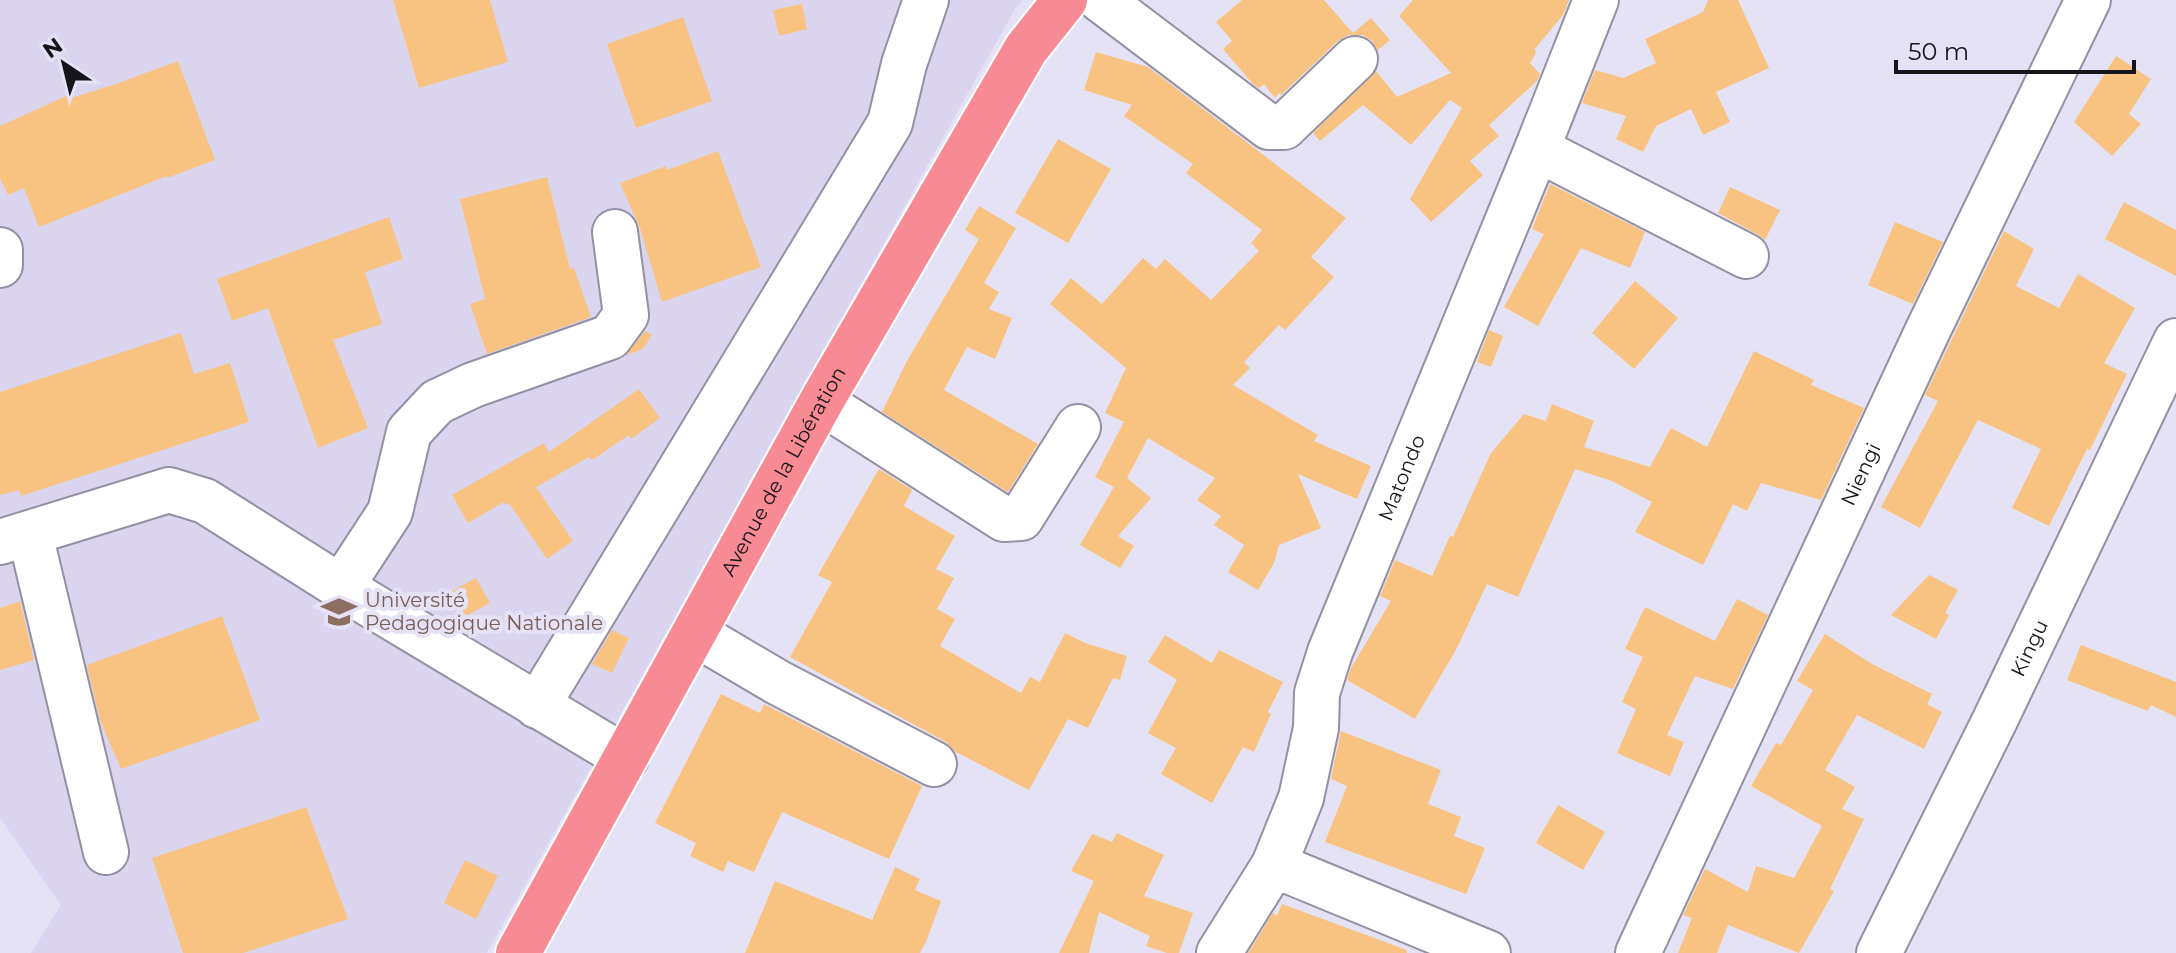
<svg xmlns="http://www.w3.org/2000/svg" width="2176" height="953" viewBox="0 0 2176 953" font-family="Montserrat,sans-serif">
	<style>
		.built { fill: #dad4ef }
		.building { fill: #f8c380 }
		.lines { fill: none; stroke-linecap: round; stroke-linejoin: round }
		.minor-casing { stroke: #9490a2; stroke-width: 48 }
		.highway-casing { stroke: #fff; stroke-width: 48 }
		.minor { stroke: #fff; stroke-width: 44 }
		.highway { stroke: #f88a93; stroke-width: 44 }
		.labels { text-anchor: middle; stroke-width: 8; stroke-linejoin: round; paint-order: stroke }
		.street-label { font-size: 20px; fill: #16151b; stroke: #e6e2f5 }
		.education-label { font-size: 20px; fill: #785e54; stroke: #e6e2f5; text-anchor: start }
	</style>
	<rect width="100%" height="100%" fill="#e6e2f5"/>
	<!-- built -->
	<path class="built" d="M0 0H1023L1015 9 487 953H31L61 905 0 818Z"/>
	<!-- building -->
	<g class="building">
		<path d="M393 0H490L508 62 419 88Z"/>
		<path d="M1242 0H1324L1353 33 1371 18 1390 40 1378 50 1372 41 1363 35H1348L1338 41 1281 95 1279 93 1275 98 1264 84 1259 88 1253 84 1223 49 1232 41 1216 22Z"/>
		<path d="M1413 0H1569L1563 15 1534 50 1537 51 1530 63 1540 74 1537 81 1489 125 1499 136 1470 161 1483 175 1431 222 1410 199 1462 108 1450 100 1411 145 1363 105 1320 141 1313 133 1376 71 1397 97 1451 73 1399 16Z"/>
		<path d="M1708 0H1738L1769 68 1716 92 1730 122 1703 135 1691 109 1656 126 1643 152 1616 139 1626 116 1582 103 1595 70 1623 78 1656 63 1645 39 1703 12Z"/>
		<path d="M802 4 807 29 779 36 773 10Z"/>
		<path d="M683 17 712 101 636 128 607 44Z"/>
		<path d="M1096 52 1148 67 1346 218 1311 257 1334 277 1285 330 1279 325 1244 362 1250 368 1233 385 1318 435 1314 441 1371 466 1357 499 1298 474 1321 528 1279 545 1274 563 1258 590 1228 572 1244 545 1214 525 1221 516 1197 500 1215 478 1148 438 1127 478 1151 498 1118 536 1134 546 1120 568 1080 545 1114 487 1095 477 1124 422 1105 413 1126 368 1050 304 1071 278 1102 304 1143 258 1156 269 1165 259 1211 300 1259 251 1251 243 1262 230 1186 173 1193 164 1124 116 1132 105 1084 90Z"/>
		<path d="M2116 56 2151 79 2129 114 2141 124 2112 156 2074 122Z"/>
		<path d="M178 61 215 160 167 178V176L39 227 24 188 8 195 0 178V126L66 96 68 99 116 84Z"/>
		<path d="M1058 139 1111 169 1068 243 1015 213Z"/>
		<path d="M718 151 761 267 662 302 640 228 620 183 666 166 667 170Z"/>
		<path d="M547 177 570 269 574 268 591 317 487 354 470 304 485 299 460 199Z"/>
		<path d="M1550 184 1645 232 1630 268 1581 248 1538 326 1504 307 1544 234 1532 229Z"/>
		<path d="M1730 187 1780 210 1765 240 1757 234 1718 213Z"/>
		<path d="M2124 202 2176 230V276L2105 239Z"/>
		<path d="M979 206 1016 228 984 283 999 292 989 309 1012 318 995 359 967 347 944 390 1038 444 1008 492 882 412 907 361 979 239 965 230Z"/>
		<path d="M389 217 403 259 365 272 382 324 333 340 368 428 318 448 268 308 232 321 217 279Z"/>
		<path d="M1895 222 1943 242 1913 304 1868 285Z"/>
		<path d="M2004 231 2034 249 2016 286 2059 308 2078 274 2135 308 2104 363 2127 374 2090 450 2087 449 2049 526 2012 508 2041 449 1978 420 1920 528 1881 507 1938 401 1925 395Z"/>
		<path d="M1635 281 1678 318 1634 369 1592 333Z"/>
		<path d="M1489 330 1503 336 1491 367 1477 362Z"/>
		<path d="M645 331 652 335 643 349 626 355Z"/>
		<path d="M181 333 194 374 230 363 249 422 21 496 19 490 0 495V392Z"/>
		<path d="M1754 351 1814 380 1811 385 1864 408 1821 500 1761 483 1747 511 1733 504 1703 565 1635 532 1652 502 1612 481 1575 469 1518 597 1487 584 1456 650 1415 719 1347 680 1351 668 1391 601 1380 596 1395 560 1432 576 1450 536 1453 537 1491 453 1524 414 1546 421 1552 404 1594 421 1584 447 1650 467 1671 428 1707 447Z"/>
		<path d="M639 389 660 418 631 439 629 435 592 460 589 457 536 487 573 541 547 559 509 503 505 505 504 502 468 523 452 495 544 443 549 452Z"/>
		<path d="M879 469 912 490 904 506 955 536 936 569 954 578 937 609 955 619 940 646 1021 693 1030 677 1040 682 1065 633 1085 643 1127 656 1120 680 1113 678 1088 728 1068 719 1029 790 956 752 946 742 790 657 832 582 818 575Z"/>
		<path d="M1929 575 1958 590 1945 613 1949 615 1936 639 1891 615Z"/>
		<path d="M476 578 490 603 466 616 452 591Z"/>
		<path d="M1737 599 1768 615 1733 689 1695 676 1667 735 1684 742 1670 776 1617 753 1636 709 1622 702 1643 657 1625 649 1645 607 1715 641Z"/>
		<path d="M20 601 34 660 0 670V608Z"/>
		<path d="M222 616 260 720 121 769 100 720 87 665Z"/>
		<path d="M612 630 629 638 612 673 592 664Z"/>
		<path d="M1825 634 1872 664 1932 694 1927 704 1942 712 1924 749 1857 715 1825 770 1855 787 1842 809 1864 819 1830 889 1834 891 1799 953 1728 925 1717 953H1678L1692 918 1683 915 1705 869 1748 892 1756 866 1794 878 1822 826 1751 786 1776 743 1781 745 1813 690 1797 681Z"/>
		<path d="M1165 635 1212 663 1219 650 1283 682 1268 712 1271 714 1254 752 1243 747 1212 803 1161 774 1176 748 1148 733 1177 680 1148 662Z"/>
		<path d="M2081 645 2176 682V717L2151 705 2148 711 2067 680Z"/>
		<path d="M721 694 760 713 764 704 922 786 889 859 782 812 754 872 728 861 723 872 690 856 696 843 655 823Z"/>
		<path d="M1341 731 1441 770 1428 804 1461 817 1454 836 1485 848 1466 894 1325 842 1347 786 1331 779Z"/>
		<path d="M1558 805 1605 832 1583 870 1536 843Z"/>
		<path d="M306 807 348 919 243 953H183L152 858Z"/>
		<path d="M1117 833 1164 855 1144 896 1193 913 1179 953H1167L1146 946 1150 936 1099 912 1089 953H1059L1094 881 1071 871 1092 834 1112 842Z"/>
		<path d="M465 860 498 876 476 919 444 903Z"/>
		<path d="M895 867 920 879 915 890 941 901 926 942 920 953H745L775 881 872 920Z"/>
		<path d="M1282 904 1407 950V953H1248L1273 913 1277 916Z"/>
	</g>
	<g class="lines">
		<!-- minor casing -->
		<g class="minor-casing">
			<g id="minor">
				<path d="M1101 0 1269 127H1284L1355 59"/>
				<path d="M1537 149 1746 256"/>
				<path d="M0 250V265"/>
				<path d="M821 402 1004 519 1021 518 1078 427"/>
				<path d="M30 534 106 852"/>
				<path d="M0 542 169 490 205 501 341 587 626 758"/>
				<path d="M341 587 390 512 409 432 437 402 473 385 610 337 626 315 615 232"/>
				<path d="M694 633 777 682 934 764"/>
				<path d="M537 706 890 123 904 64 926 0"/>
				<path d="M1274 865 1488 953"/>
				<path id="s1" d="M1219 953 1274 865 1301 798 1316 728 1317 693 1330 652 1537 149 1596 0"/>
				<path id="s2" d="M1638 953 1927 332 2088 0"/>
				<path id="s3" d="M1879 953 1994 722 2176 341"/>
			</g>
		</g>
		<!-- highway casing -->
		<g class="highway-casing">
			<g id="highway">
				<path id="s4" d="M518 953 821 402 1026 49 1065 0"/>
			</g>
		</g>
		<!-- minor -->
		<use href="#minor" class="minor"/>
		<!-- highway -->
		<use href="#highway" class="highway"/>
	</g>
	<!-- icons -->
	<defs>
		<g id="university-bare" transform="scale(2.76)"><path d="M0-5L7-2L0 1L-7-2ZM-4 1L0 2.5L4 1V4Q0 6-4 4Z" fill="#8d6e63" stroke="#e6e2f5" stroke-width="2.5" paint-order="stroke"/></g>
	</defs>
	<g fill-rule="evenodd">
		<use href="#university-bare" x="339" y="612"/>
	</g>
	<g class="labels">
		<!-- street labels -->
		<g class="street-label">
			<text dy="7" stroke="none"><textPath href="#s4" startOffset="550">Avenue de la Libération</textPath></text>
			<text dy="7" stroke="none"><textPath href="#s2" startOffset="528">Niengi</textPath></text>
			<text dy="7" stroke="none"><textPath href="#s1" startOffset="514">Matondo</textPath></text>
			<text dy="7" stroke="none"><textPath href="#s3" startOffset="340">Kingu</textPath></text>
		</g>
		<!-- education labels -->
		<g class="education-label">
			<text x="365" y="607">Université<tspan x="365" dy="23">Pedagogique Nationale</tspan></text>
		</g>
	</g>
	<!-- north arrow -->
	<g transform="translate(64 64) rotate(325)" stroke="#e6e2f5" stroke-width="6" paint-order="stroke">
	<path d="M0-6L14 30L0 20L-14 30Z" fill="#16151b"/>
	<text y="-12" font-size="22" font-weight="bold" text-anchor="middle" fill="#16151b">N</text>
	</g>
	<!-- scale -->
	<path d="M1896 60v12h238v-12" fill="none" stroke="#16151b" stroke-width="4"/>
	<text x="1908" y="60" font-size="24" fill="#16151b" stroke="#e6e2f5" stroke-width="6" paint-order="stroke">50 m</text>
</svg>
